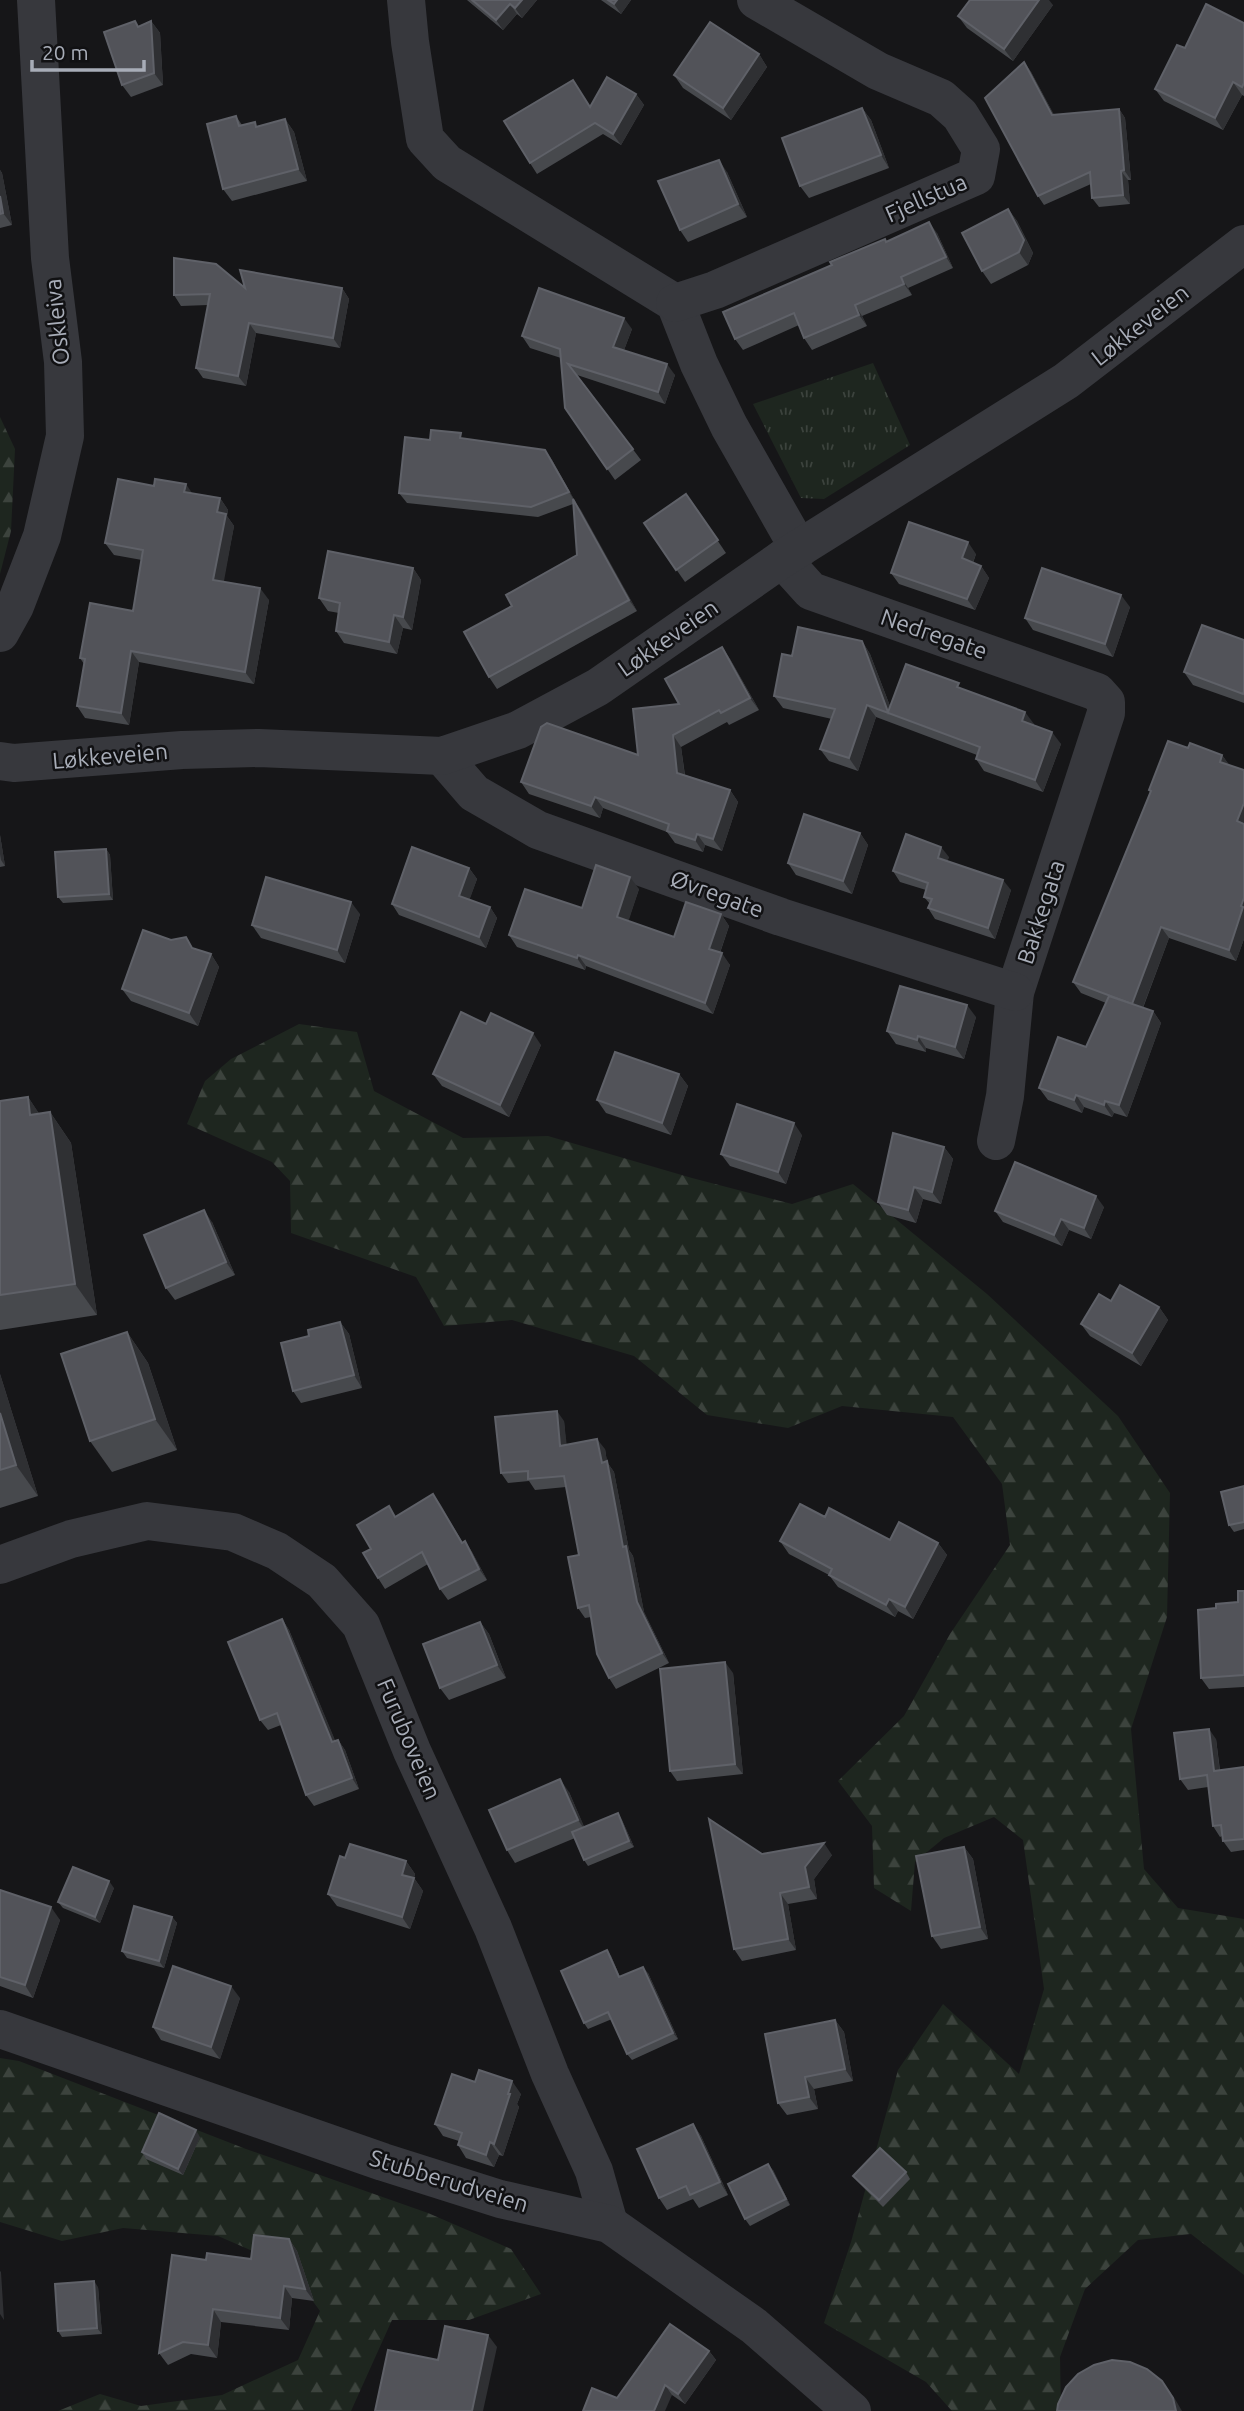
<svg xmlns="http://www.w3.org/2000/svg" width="1244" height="2411" viewBox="0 0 1244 2411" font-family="Ubuntu,sans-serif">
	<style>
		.grass { fill: url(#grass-tufts) }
		.forest { fill: url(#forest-firs) }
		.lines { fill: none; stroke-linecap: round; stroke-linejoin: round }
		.minor { stroke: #37383d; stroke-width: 38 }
		.wall { fill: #47494d }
		.shaded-wall { fill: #2f3033 }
		.building { fill: #525359; stroke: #5f6168; stroke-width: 2 }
		.labels { text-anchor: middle; stroke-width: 5; stroke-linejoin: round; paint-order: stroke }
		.street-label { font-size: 23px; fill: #a8adb8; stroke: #111113 }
	</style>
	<defs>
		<pattern id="grass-tufts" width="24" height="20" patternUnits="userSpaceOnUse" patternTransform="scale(1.75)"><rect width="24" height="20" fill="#1e261f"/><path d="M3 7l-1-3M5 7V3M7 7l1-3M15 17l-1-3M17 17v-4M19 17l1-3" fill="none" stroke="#3c433d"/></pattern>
		<pattern id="forest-firs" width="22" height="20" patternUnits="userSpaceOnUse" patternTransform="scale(1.75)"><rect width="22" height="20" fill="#1e261f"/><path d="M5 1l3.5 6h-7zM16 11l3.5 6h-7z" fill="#3c433d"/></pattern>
	</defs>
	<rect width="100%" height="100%" fill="#161618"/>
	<!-- grass -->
	<path class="grass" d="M873 363 910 445 824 499 801 498 753 404Z"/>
	<!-- forest -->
	<g class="forest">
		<path d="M0 417 15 449 11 531 0 574Z"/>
		<path d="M299 1024 357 1032 374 1091 463 1138 548 1136 692 1178 792 1204 853 1184 987 1294 1118 1416 1170 1493 1167 1617 1131 1729 1144 1869 1178 1908 1244 1919V2275L1191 2234 1138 2240 1085 2289 1060 2357 1061 2411H952L926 2382 824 2323 851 2242 898 2070 943 2004 1019 2074 1044 1989 1023 1840 994 1817 944 1838 915 1862 911 1911 874 1888 872 1826 838 1781 904 1716 950 1634 1010 1545 1002 1484 953 1417 842 1406 788 1428 707 1415 634 1356 512 1320 444 1326 416 1277 291 1233 290 1181 272 1162 187 1124 205 1081 231 1059Z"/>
		<path d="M0 2058 19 2061 246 2149 428 2213 511 2249 541 2294 469 2320H392L351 2411H58L100 2394 141 2406 222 2395 298 2360 320 2311 287 2266 218 2236 123 2228 62 2241 0 2222Z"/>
	</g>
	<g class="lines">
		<!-- minor -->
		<g class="minor">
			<path d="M406 0 410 42 425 139 447 163 675 303 699 364 729 426 799 549"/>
			<path d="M675 303 715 290 976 176 981 149 960 115 941 98 878 71 756 0"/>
			<path d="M782 559 811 591 1097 692 1106 702V713L1015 992 1005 1096 996 1141"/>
			<path d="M0 633 15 606 42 536 65 436 63 362 50 258 36 0"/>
			<path d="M442 756 474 793 538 830 781 917 1015 992"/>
			<path d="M0 761 14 763 182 750 259 748 442 756 518 730 598 687 782 559 1066 381 1244 244"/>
			<path d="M0 1565 71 1539 147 1521 233 1532 277 1551 322 1581 361 1625 412 1751 493 1928 550 2074 594 2171 609 2224"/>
			<path d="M0 2029 383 2162 500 2199 609 2224 754 2326 852 2411"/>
		</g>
	</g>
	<!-- wall -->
	<g class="wall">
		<path d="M467 0H537L522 18 517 14 503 30Z"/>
		<path d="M601 0H631L621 14Z"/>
		<path d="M1053 5 1013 61 967 28 958 16Z"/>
		<path d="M151 21 160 33 163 85 131 97 122 85 139 26Z"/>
		<path d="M1244 23V96L1242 95 1223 130 1164 101 1155 89 1185 48Z"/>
		<path d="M759 54 767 67 731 120 683 88 674 75Z"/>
		<path d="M1024 62 1031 72 1054 115 1119 109 1125 118 1131 180H1128L1130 204 1099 207 1092 198 1091 184 1044 205 1038 196Z"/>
		<path d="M573 80 590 107 636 94 644 105 621 145 603 134 537 174 530 163Z"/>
		<path d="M862 108 871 120 889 168 809 198 800 186Z"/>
		<path d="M236 116 242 125 258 126 285 119 294 132 307 181 232 201 223 189Z"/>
		<path d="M0 170 2 173 12 225 0 228Z"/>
		<path d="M727 172 747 217 688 242 680 230Z"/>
		<path d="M1008 209 1017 221 1033 253 1028 265 991 284 982 271Z"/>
		<path d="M937 233 953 268 908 288 912 295 862 316 867 326 812 350 804 338 799 325 743 350 735 339 887 242Z"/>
		<path d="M245 288H342L349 299 340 348 256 333 246 386 203 378 196 368 208 305 181 306 174 295Z"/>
		<path d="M632 329 624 350 675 375 665 404 577 375 641 460 615 480 565 408 561 358 530 348 522 336Z"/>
		<path d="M465 439 545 450 552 460 576 503H575L637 611 497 689 489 677 512 606 577 555 573 504 538 517 407 503 399 493Z"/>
		<path d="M191 493 220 498 228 510 227 516 234 526 223 582 269 600 254 684 139 662 129 725 85 718 77 706 84 664 80 658 133 611 142 560 114 555 105 543Z"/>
		<path d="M686 494 726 553 685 582 644 523Z"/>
		<path d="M976 554 973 563 981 566 989 578 975 610 899 584 891 573Z"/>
		<path d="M413 568 421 580 412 630 403 628 397 654 344 643 336 631 339 613 328 611 319 598Z"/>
		<path d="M1130 607 1113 657 1033 630 1025 618Z"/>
		<path d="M1244 640V703L1193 685 1184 672Z"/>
		<path d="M862 641 870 654 890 706 963 689 1034 724V725L1061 744 1043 792 984 771 976 759 977 755 876 717 858 771 829 761 820 749 832 719 783 708 774 696 792 656Z"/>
		<path d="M722 647 730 659 759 710 729 725 727 722 681 747 685 775 730 790 738 802 722 851 705 845 703 852 675 843 667 832 603 808 600 818 529 794 521 782 638 755 679 704Z"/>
		<path d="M1188 748 1222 755 1229 765 1244 770V939L1236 961 1169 938 1143 1008 1153 1011 1161 1023 1127 1117 1114 1113 1112 1117 1084 1107 1082 1113 1048 1100 1039 1088 1086 1047 1106 1003 1081 993 1073 982 1151 792 1149 790Z"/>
		<path d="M860 833 868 845 852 894 796 875 788 863Z"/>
		<path d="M0 835 5 866 0 867Z"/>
		<path d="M106 849 110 855 113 900 63 903 58 897Z"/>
		<path d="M949 857 947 861 1011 890 995 939 935 919 928 908 930 904 924 897 926 890 900 882 893 871Z"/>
		<path d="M469 868 477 879 469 900 490 907 497 918 486 948 399 915 392 904Z"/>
		<path d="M639 889 628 921 674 937 721 914 729 926 720 953 730 965 713 1014 586 966 585 970 517 947 509 935Z"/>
		<path d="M360 914 345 963 261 938 252 925Z"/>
		<path d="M194 949 211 954 219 967 198 1026 131 1001 122 989Z"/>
		<path d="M976 1017 964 1059 926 1048V1052L896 1044 887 1031Z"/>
		<path d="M486 1024 541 1045 509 1117 442 1086 433 1074Z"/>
		<path d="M679 1074 688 1086 671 1135 606 1113 597 1100Z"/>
		<path d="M28 1097 39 1114 50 1112 71 1143 97 1315 0 1330V1101Z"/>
		<path d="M802 1135 786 1184 730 1166 721 1154Z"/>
		<path d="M944 1147 953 1159 941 1204 923 1199 916 1223 887 1215 878 1202Z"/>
		<path d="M1104 1207 1091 1239 1069 1230 1062 1246 1003 1222 995 1211Z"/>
		<path d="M212 1222 235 1275 175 1300 166 1288Z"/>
		<path d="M1111 1301 1159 1307 1168 1320 1141 1366 1090 1336 1081 1324Z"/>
		<path d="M340 1322 349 1334 362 1388 301 1403 293 1391 309 1336Z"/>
		<path d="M127 1332 148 1363 177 1450 112 1472 90 1441Z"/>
		<path d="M0 1374 38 1496 0 1508Z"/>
		<path d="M564 1421 566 1445 605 1449 607 1462 614 1472 629 1550 633 1556 644 1612 669 1663 616 1689 609 1678 591 1617 585 1618 578 1608 579 1555 566 1487 535 1490 529 1481 508 1483 501 1473Z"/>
		<path d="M1244 1486V1529L1234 1532 1229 1525Z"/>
		<path d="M433 1494 463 1543 465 1541 472 1552 487 1580 448 1600 440 1589 428 1564 385 1589 378 1578 371 1549 396 1516Z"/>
		<path d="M825 1517 890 1540 938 1543 947 1555 913 1619 898 1611 895 1617 838 1587 829 1575 789 1554 780 1541Z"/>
		<path d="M1244 1591V1687L1209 1689 1201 1678 1216 1608 1238 1602Z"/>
		<path d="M282 1619 289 1630 335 1741 338 1740 345 1750 359 1789 314 1806 306 1795 281 1725 268 1730 260 1720Z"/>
		<path d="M480 1622 489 1634 506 1678 449 1700 440 1688Z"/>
		<path d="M733 1673 743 1774 677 1781 670 1771Z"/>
		<path d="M1216 1739 1220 1770 1244 1767V1850L1231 1852 1223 1841 1222 1836 1220 1837 1213 1826 1208 1787 1188 1790 1180 1779Z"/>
		<path d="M569 1792 584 1827 618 1813 622 1820 634 1847 588 1866 584 1860 575 1838 515 1863 507 1850Z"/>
		<path d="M964 1847 973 1859 988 1939 941 1949 932 1936Z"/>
		<path d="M762 1854 832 1855 814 1879 817 1899 788 1904 796 1950 742 1961 734 1949Z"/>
		<path d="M345 1858 406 1861 415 1874 414 1878 423 1891 410 1929 337 1906 328 1894Z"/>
		<path d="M114 1888 100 1923 63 1908 58 1902Z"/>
		<path d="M0 1890 60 1920 33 1998 0 1986Z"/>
		<path d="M172 1917 177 1923 164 1968 127 1958 122 1951Z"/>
		<path d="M607 1950 611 1956 620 1977 648 1973 678 2039 632 2060 627 2054 612 2019 588 2029 584 2023Z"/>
		<path d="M240 1998 220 2059 161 2040 153 2027Z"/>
		<path d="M835 2020 844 2032 853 2081 814 2089 818 2109 787 2115 778 2103Z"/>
		<path d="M475 2082 521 2094 517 2104 519 2107 503 2156 499 2155 494 2167 466 2158 458 2145 459 2141 443 2136 435 2124Z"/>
		<path d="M693 2124 701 2136 728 2195 699 2208 693 2199 667 2210 659 2198Z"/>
		<path d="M200 2137 183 2175 146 2159 142 2152Z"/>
		<path d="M773 2170 790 2205 750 2226 745 2219Z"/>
		<path d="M906 2172 910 2179 883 2207 858 2182 853 2176Z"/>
		<path d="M289 2239 297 2251 314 2301 292 2298 289 2330 221 2322 217 2358 191 2354 168 2365 159 2353 206 2260 251 2259Z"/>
		<path d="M98 2287 102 2334 62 2337 58 2331Z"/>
		<path d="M709 2351 716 2360 685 2404 672 2395 617 2398Z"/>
	</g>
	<!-- shaded-wall -->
	<g class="shaded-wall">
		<path d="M522 0H537L522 18 515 8Z"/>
		<path d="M617 0H631L621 14 614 4Z"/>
		<path d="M1039 0H1049L1053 5 1013 61 1004 49Z"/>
		<path d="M510 4 517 14 503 30 496 20Z"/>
		<path d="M151 21 160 33 163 85 154 73Z"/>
		<path d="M759 54 767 67 731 120 723 108Z"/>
		<path d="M1024 62 1031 72 1059 124 1052 115Z"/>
		<path d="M1233 82 1242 95 1223 130 1215 118Z"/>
		<path d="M636 94 644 105 621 145 613 134Z"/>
		<path d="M862 108 871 120 889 168 881 155Z"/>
		<path d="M1119 109 1125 118 1131 180 1124 170Z"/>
		<path d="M285 119 294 132 307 181 298 169Z"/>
		<path d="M719 160 727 172 747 217 738 204Z"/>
		<path d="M0 170 2 173 12 225 3 213 0 196Z"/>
		<path d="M1121 171 1128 180 1130 204 1123 195Z"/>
		<path d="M1008 209 1017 221 1033 253 1028 265 1019 252Z"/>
		<path d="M929 222 937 233 953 268 946 257Z"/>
		<path d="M901 277 908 288 912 295 904 284Z"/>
		<path d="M342 288 349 299 340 348 333 338Z"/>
		<path d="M855 305 862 316 867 326 859 315Z"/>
		<path d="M624 318 632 329 621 358 613 347Z"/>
		<path d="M249 323 256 333 246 386 238 376Z"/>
		<path d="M667 364 675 375 665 404 658 392Z"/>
		<path d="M545 450 552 460 576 503 569 492Z"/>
		<path d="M186 484 194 496 184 492Z"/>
		<path d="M220 498 228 510 227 516 234 526 222 592 213 580 217 512Z"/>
		<path d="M573 499 581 510 637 611 629 600Z"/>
		<path d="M968 542 976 554 970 570 962 558Z"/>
		<path d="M981 566 989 578 975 610 967 599Z"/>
		<path d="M413 568 421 580 412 630 403 617Z"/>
		<path d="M260 588 269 600 254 684 245 672Z"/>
		<path d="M1121 595 1130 607 1113 657 1105 644Z"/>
		<path d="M394 615 403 628 397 654 389 642Z"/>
		<path d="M862 641 870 654 893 714 889 713Z"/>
		<path d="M722 647 730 659 759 710 750 698Z"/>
		<path d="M131 651 139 662 129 725 121 713Z"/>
		<path d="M867 705 876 717 858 771 849 758Z"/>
		<path d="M1025 712 1034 724 1031 733 1022 721Z"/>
		<path d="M1052 732 1061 744 1043 792 1035 780Z"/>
		<path d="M673 735 681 747 686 785 677 773Z"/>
		<path d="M1222 755 1230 766 1220 762Z"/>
		<path d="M730 790 738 802 722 851 713 839Z"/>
		<path d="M595 797 603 808 600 818 591 806Z"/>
		<path d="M1244 803V831L1237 821Z"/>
		<path d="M860 833 868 845 852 894 843 881Z"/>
		<path d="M697 834 705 845 703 852 695 840Z"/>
		<path d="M0 835 5 866 1 860 0 854Z"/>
		<path d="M941 847 949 857 945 868 938 858Z"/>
		<path d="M106 849 110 855 113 900 109 894Z"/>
		<path d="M469 868 477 879 467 907 459 896Z"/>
		<path d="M630 877 639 889 626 929 617 917Z"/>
		<path d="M1003 880 1011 890 995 939 988 928Z"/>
		<path d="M1244 898V939L1236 961 1229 950Z"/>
		<path d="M351 902 360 914 345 963 337 950Z"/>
		<path d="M490 907 497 918 486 948 479 937Z"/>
		<path d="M721 914 729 926 717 961 709 949Z"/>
		<path d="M1161 927 1169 938 1140 1015 1132 1004Z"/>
		<path d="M722 953 730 965 713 1014 705 1003Z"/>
		<path d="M211 954 219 967 198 1026 189 1013Z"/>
		<path d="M578 955 586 966 585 970 577 958Z"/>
		<path d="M967 1005 976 1017 964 1059 955 1047Z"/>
		<path d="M1153 1011 1161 1023 1127 1117 1119 1105Z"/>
		<path d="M533 1033 541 1045 509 1117 500 1105Z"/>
		<path d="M918 1036 926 1048V1052L917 1040Z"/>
		<path d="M679 1074 688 1086 671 1135 662 1123Z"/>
		<path d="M1076 1095 1084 1107 1082 1113 1074 1100Z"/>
		<path d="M28 1097 49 1128 30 1115Z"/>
		<path d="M1105 1101 1114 1113 1112 1117 1104 1105Z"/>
		<path d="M50 1112 71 1143 97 1315 75 1284Z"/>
		<path d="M794 1123 802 1135 786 1184 778 1172Z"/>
		<path d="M944 1147 953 1159 941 1204 932 1192Z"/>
		<path d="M914 1187 923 1199 916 1223 908 1210Z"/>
		<path d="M1096 1196 1104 1207 1091 1239 1084 1228Z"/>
		<path d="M204 1210 212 1222 235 1275 226 1262Z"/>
		<path d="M1061 1219 1069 1230 1062 1246 1054 1235Z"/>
		<path d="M1159 1307 1168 1320 1141 1366 1132 1353Z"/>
		<path d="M340 1322 349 1334 362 1388 354 1375Z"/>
		<path d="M127 1332 148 1363 177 1450 155 1419Z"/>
		<path d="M0 1374 38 1496 16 1465 0 1413Z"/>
		<path d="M557 1411 564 1421 568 1456 560 1446Z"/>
		<path d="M597 1439 605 1449 607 1462 614 1472 629 1550 633 1556 644 1612 669 1663 662 1653 637 1602 602 1463Z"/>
		<path d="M433 1494 441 1505 469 1554 462 1543Z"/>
		<path d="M465 1541 472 1552 487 1580 479 1569Z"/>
		<path d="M938 1543 947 1555 913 1619 905 1607Z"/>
		<path d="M889 1599 898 1611 895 1617 886 1605Z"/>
		<path d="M282 1619 289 1630 340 1752 332 1742Z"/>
		<path d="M480 1622 489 1634 506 1678 497 1665Z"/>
		<path d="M725 1662 733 1673 743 1774 735 1764Z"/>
		<path d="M1209 1729 1216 1739 1221 1782 1214 1771Z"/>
		<path d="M338 1740 345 1750 359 1789 352 1778Z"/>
		<path d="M560 1779 569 1792 587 1833 578 1820Z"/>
		<path d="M618 1813 622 1820 634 1847 629 1841Z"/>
		<path d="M824 1843 832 1855 814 1879 817 1899 809 1887 805 1867Z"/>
		<path d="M964 1847 973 1859 988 1939 980 1927Z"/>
		<path d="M406 1861 415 1874 411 1887 402 1875Z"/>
		<path d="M414 1878 423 1891 410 1929 402 1917Z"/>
		<path d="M109 1881 114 1888 100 1923 95 1917Z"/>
		<path d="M780 1893 788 1904 796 1950 788 1939Z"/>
		<path d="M51 1907 60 1920 33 1998 25 1985Z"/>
		<path d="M172 1917 177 1923 164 1968 159 1961Z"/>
		<path d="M607 1950 611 1956 623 1984 619 1977Z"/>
		<path d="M643 1967 648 1973 678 2039 673 2033Z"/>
		<path d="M231 1986 240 1998 220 2059 211 2047Z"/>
		<path d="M835 2020 844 2032 853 2081 845 2069Z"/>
		<path d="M805 2077 814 2089 818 2109 809 2097Z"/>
		<path d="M512 2081 521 2094 517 2104 519 2107 503 2156 494 2144Z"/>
		<path d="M693 2124 701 2136 728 2195 720 2182Z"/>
		<path d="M196 2130 200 2137 183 2175 178 2169Z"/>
		<path d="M490 2142 499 2155 494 2167 486 2155Z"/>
		<path d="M768 2164 773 2170 790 2205 786 2199Z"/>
		<path d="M289 2239 297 2251 314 2301 305 2289Z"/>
		<path d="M0 2271 1 2272 4 2320 0 2314Z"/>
		<path d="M94 2281 98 2287 102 2334 97 2328Z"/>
		<path d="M284 2286 292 2298 289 2330 280 2318Z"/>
		<path d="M213 2309 221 2322 217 2358 208 2345Z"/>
		<path d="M488 2335 497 2347 483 2411H472Z"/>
		<path d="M709 2351 716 2360 685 2404 678 2394Z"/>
		<path d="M1162 2381 1175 2399 1182 2411H1176Z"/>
		<path d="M665 2385 672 2395 665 2411H654Z"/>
	</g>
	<!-- building -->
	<g class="building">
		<path d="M472 0H522L515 8 510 4 496 20Z"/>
		<path d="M608 0H617L614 4Z"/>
		<path d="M970 0H1039L1004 49 958 16Z"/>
		<path d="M1206 4 1244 23V83L1242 87 1233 82 1215 118 1155 89 1177 45 1185 48Z"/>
		<path d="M135 21 138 27 151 21 154 73 122 85 104 32Z"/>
		<path d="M710 22 759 54 723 108 674 75Z"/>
		<path d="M1024 62 1052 115 1119 109 1124 170 1121 171 1123 195 1092 198 1090 172 1038 196 985 98Z"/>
		<path d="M607 77 636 94 613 134 595 123 530 163 504 121 573 80 590 107Z"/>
		<path d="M862 108 881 155 800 186 782 138Z"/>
		<path d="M236 116 239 126 255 122 256 127 285 119 298 169 223 189 207 124Z"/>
		<path d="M719 160 738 204 680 230 658 181Z"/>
		<path d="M0 196 3 213 0 214Z"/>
		<path d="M1008 209 1024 240 1019 252 982 271 962 233Z"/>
		<path d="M929 222 946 257 901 277 904 284 855 305 859 315 804 338 794 313 735 339 723 312 832 265 830 262 885 239 886 242Z"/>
		<path d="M174 258 216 264 245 288 240 270 342 288 333 338 249 323 238 376 196 368 210 294 174 295Z"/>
		<path d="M539 288 624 318 613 347 667 364 658 392 568 364 633 449 607 469 565 408 560 349 522 336Z"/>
		<path d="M431 430 461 433 460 438 545 450 569 492 531 507 399 493 405 437 430 440Z"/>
		<path d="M118 479 154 486 155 479 186 484 184 492 220 498 217 512 226 514 213 580 260 588 245 672 131 651 121 713 77 706 85 659 80 658 90 603 133 611 143 550 105 543Z"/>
		<path d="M686 494 718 540 676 570 644 523Z"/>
		<path d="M573 499 629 600 489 677 464 632 512 606 506 595 577 555Z"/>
		<path d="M909 522 968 542 962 558 981 566 967 599 891 573Z"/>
		<path d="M328 551 413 568 403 617 394 615 389 642 336 631 340 603 319 598Z"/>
		<path d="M1042 568 1121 595 1105 644 1025 618Z"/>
		<path d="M1202 625 1244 640V691L1243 694 1184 672Z"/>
		<path d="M798 627 862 641 888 712 906 664 959 683 957 687 1025 712 1022 721 1052 732 1035 780 976 759 980 747 867 705 849 758 820 749 835 709 774 696 782 654 792 656Z"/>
		<path d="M722 647 750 698 721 713 719 710 673 735 677 773 730 790 713 839 697 834 695 840 667 831 669 824 595 797 591 806 521 782 541 727 547 723 638 755 633 709 679 704 665 679Z"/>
		<path d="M1168 741 1188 748 1190 743 1222 755 1220 762 1244 770V803L1237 821 1244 824V898L1241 906 1243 907 1229 950 1161 927 1132 1004 1073 982 1151 791 1149 790Z"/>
		<path d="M804 814 860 833 843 881 788 863Z"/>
		<path d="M906 834 941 847 938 858 1003 880 988 928 928 908 932 899 924 897 928 883 893 871Z"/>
		<path d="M412 847 469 868 459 896 490 907 479 937 392 904Z"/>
		<path d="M106 849 109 894 58 897 55 852Z"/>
		<path d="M596 865 630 877 617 917 674 937 686 902 721 914 709 949 722 953 705 1003 578 955 577 958 509 935 525 889 582 908Z"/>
		<path d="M266 877 351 902 337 950 252 925Z"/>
		<path d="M143 930 171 940 186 937 192 948 211 954 189 1013 122 989Z"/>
		<path d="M900 986 967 1005 955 1047 918 1036 917 1040 887 1031Z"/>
		<path d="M1109 996 1153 1011 1119 1105 1105 1101 1104 1105 1076 1095 1074 1100 1039 1088 1058 1037 1086 1047Z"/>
		<path d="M461 1012 486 1024 491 1013 533 1033 500 1105 433 1074Z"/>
		<path d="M615 1052 679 1074 662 1123 597 1100Z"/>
		<path d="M28 1097 30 1115 50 1112 75 1284 0 1295V1101Z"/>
		<path d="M737 1104 794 1123 778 1172 721 1154Z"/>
		<path d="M893 1133 944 1147 932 1192 914 1187 908 1210 878 1202Z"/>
		<path d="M1015 1162 1096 1196 1084 1228 1061 1219 1054 1235 995 1211Z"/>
		<path d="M204 1210 226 1262 166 1288 144 1235Z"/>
		<path d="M1120 1285 1159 1307 1132 1353 1081 1324 1099 1294 1111 1301Z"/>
		<path d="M340 1322 354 1375 293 1391 281 1343 309 1336 308 1330Z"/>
		<path d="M127 1332 155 1419 90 1441 61 1354Z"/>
		<path d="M557 1411 560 1446 597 1439 602 1463 607 1461 623 1547 626 1546 637 1602 662 1653 609 1678 597 1654 589 1605 578 1608 568 1557 579 1555 564 1476 528 1479V1471L501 1473 495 1417Z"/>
		<path d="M0 1413 16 1465 0 1470Z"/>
		<path d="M1244 1486V1522L1229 1525 1221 1492Z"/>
		<path d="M433 1494 462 1543 465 1541 479 1569 440 1589 422 1552 378 1578 363 1553 371 1549 357 1525 389 1506 395 1517Z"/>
		<path d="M800 1504 825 1517 829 1508 890 1540 899 1522 938 1543 905 1607 889 1599 886 1605 829 1575 832 1569 780 1541Z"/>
		<path d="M1238 1591H1244V1675L1201 1678 1198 1610 1216 1608V1604L1238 1602Z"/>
		<path d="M282 1619 332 1742 338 1740 352 1778 306 1795 277 1713 260 1720 228 1642Z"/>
		<path d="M480 1622 497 1665 440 1688 423 1644Z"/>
		<path d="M725 1662 735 1764 670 1771 660 1669Z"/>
		<path d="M1209 1729 1214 1771 1244 1767V1839L1223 1841 1221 1825 1213 1826 1207 1775 1180 1779 1174 1733Z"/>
		<path d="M560 1779 578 1820 507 1850 489 1810Z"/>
		<path d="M618 1813 629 1841 584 1860 572 1832Z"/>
		<path d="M709 1819 762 1854 824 1843 805 1867 809 1887 780 1893 788 1939 734 1949Z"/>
		<path d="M350 1844 406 1861 402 1875 414 1878 402 1917 328 1894 340 1856 345 1858Z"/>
		<path d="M964 1847 980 1927 932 1936 916 1856Z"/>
		<path d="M73 1867 109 1881 95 1917 58 1902Z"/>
		<path d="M0 1890 51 1907 25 1985 0 1977Z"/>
		<path d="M134 1906 172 1917 159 1961 122 1951Z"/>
		<path d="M607 1950 619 1977 643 1967 673 2033 627 2054 608 2012 584 2023 561 1971Z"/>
		<path d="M173 1966 231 1986 211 2047 153 2027Z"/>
		<path d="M835 2020 845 2069 805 2077 809 2097 778 2103 765 2034Z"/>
		<path d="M479 2070 512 2081 508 2094H510L494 2144 490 2142 486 2155 458 2145 462 2133 435 2124 452 2074 475 2082Z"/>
		<path d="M159 2113 196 2130 178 2169 142 2152Z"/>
		<path d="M693 2124 720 2182 690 2195 686 2186 659 2198 637 2149Z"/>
		<path d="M880 2148 906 2172 879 2200 853 2176Z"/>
		<path d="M768 2164 786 2199 745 2219 728 2184Z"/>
		<path d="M254 2235 289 2239 305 2289 284 2286 280 2318 213 2309 208 2345 183 2342 159 2353 172 2255 206 2260 207 2253 251 2259Z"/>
		<path d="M94 2281 97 2328 58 2331 55 2284Z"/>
		<path d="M670 2324 709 2351 678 2394 665 2385 654 2411H583L592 2388 617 2398Z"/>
		<path d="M445 2326 488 2335 472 2411H375L388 2350 438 2360Z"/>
		<path d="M1112 2360 1130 2362 1147 2369 1162 2381 1173 2398 1176 2411H1057L1058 2404 1066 2387 1078 2374 1094 2365Z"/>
	</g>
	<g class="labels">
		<!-- street labels -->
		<g class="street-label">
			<text transform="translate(926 198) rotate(-24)" y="8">Fjellstua</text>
			<text transform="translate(57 322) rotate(-96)" y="8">Oskleiva</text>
			<text transform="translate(1140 325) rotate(-38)" y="8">Løkkeveien</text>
			<text transform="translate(934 634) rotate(19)" y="8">Nedregate</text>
			<text transform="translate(668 638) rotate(-35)" y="8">Løkkeveien</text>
			<text transform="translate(110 756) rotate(-5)" y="8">Løkkeveien</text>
			<text transform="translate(717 894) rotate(20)" y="8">Øvregate</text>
			<text transform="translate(1041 912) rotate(-72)" y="8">Bakkegata</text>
			<text transform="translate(409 1739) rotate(67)" y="8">Furuboveien</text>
			<text transform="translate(449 2181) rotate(17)" y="8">Stubberudveien</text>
		</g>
	</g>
	<!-- scale -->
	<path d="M32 60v10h112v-10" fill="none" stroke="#a8adb8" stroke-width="3.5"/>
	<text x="42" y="60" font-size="21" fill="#a8adb8" stroke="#111113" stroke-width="5" paint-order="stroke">20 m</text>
</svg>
